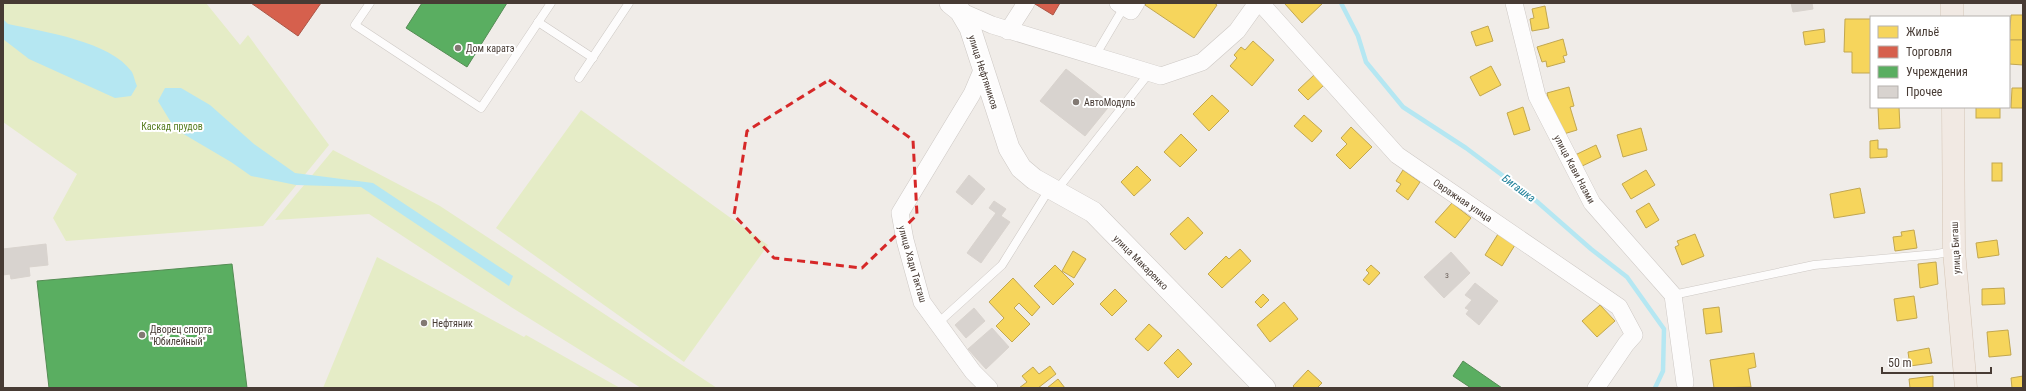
<svg xmlns="http://www.w3.org/2000/svg" width="2026" height="391" viewBox="0 0 2026 391" font-family="'Roboto Condensed',sans-serif">
	<style>
		.green { fill: #e5ecc6 }
		.water { fill: #b5e7f2 }
		.homes { fill: #f6d55c; stroke: #c2a750 }
		.shops { fill: #d6604d; stroke: #ab5546 }
		.public { fill: #5aae61; stroke: #548c54 }
		.lines { fill: none; stroke-linecap: round; stroke-linejoin: round }
		.stream { stroke: #b5e7f2; stroke-width: 4.5 }
		.building { fill: #d8d3cf; stroke: #d9d3ce }
		.service-casing { stroke: #cdc8c4; stroke-width: 9 }
		.minor-casing { stroke: #cdc8c4; stroke-width: 18 }
		.tertiary-casing { stroke: #cdc8c4; stroke-width: 22 }
		.primary-casing { stroke: #d4c4b4; stroke-width: 23 }
		.service { stroke: #fdfcfc; stroke-width: 8 }
		.minor { stroke: #fdfcfc; stroke-width: 17 }
		.tertiary { stroke: #fdfcfc; stroke-width: 21 }
		.primary { stroke: #f1e9e3; stroke-width: 22 }
		.marked { fill: none; stroke: #d62828; stroke-width: 3; stroke-dasharray: 8 5; stroke-linejoin: round }
		.poi-dot { fill: #827973; stroke: #fff; stroke-width: 1.5 }
		.labels { text-anchor: middle; stroke-width: 4; stroke-linejoin: round; paint-order: stroke }
		.number-label { font-size: 8px; fill: #6d625c }
		.poi-label { font-size: 10px; fill: #473b34; stroke: #fff; text-anchor: start }
		.street-label { font-size: 10px; fill: #473b34; stroke: #fff }
		.park-label { font-size: 10px; fill: #587e22; stroke: #fff }
		.water-label { font-size: 11px; font-style: italic; fill: #20809a; stroke: #fff }
	</style>
	<rect width="100%" height="100%" fill="#f0ece8"/>
	<!-- green -->
	<g class="green">
		<path d="M3 3H206L240 45 248 35 329 145 263 226 66 241 53 218 77 174 3 122Z"/>
		<path d="M581 110 768 245 684 362 496 228Z"/>
		<path d="M333 150 440 206 717 388H641L511 307 369 214 275 220Z"/>
		<path d="M377 257 524 337 526 335 620 388H323Z"/>
	</g>
	<!-- water -->
	<g class="water">
		<path d="M3 19 8 24C44 32 110 41 132 72 134 76 135 82 137 86L131 96 115 98 29 59 3 39Z"/>
		<path d="M165 88H181L210 105 254 144 295 173 373 183 513 276 509 286 361 187 296 185 251 176 231 162 175 129 158 101Z"/>
	</g>
	<!-- homes -->
	<g class="homes">
		<path d="M1147 3H1214L1217 5 1194 38 1145 5Z"/>
		<path d="M1286 3H1323L1302 23 1285 4Z"/>
		<path d="M1545 6 1549 28 1532 31 1530 19 1534 18 1532 9Z"/>
		<path d="M2011 15H2023V40H2009Z"/>
		<path d="M1845 19H1871V73H1852V52H1844Z"/>
		<path d="M1488 26 1493 41 1476 46 1471 32Z"/>
		<path d="M1824 29 1825 42 1805 45 1803 32Z"/>
		<path d="M1563 39 1567 55 1563 56 1565 62 1547 67 1546 61 1542 62 1537 47Z"/>
		<path d="M2009 40H2023V65L2009 64Z"/>
		<path d="M1253 41 1274 60 1252 86 1230 66 1237 58 1234 55 1241 47 1245 50Z"/>
		<path d="M1491 66 1501 85 1480 96 1470 77Z"/>
		<path d="M1314 75 1324 85 1308 100 1298 90Z"/>
		<path d="M1569 87 1574 106 1570 107 1577 130 1557 136 1547 93Z"/>
		<path d="M2012 88H2023V108H2011Z"/>
		<path d="M1212 95 1229 111 1209 131 1193 114Z"/>
		<path d="M1523 107 1530 130 1514 135 1507 113Z"/>
		<path d="M1878 107H1899L1900 128 1879 129Z"/>
		<rect x="1976" y="107" width="24" height="11"/>
		<path d="M1304 115 1322 131 1312 142 1294 126Z"/>
		<path d="M1351 127 1372 147 1350 169 1336 155 1347 144 1341 138Z"/>
		<path d="M1641 128 1647 150 1623 157 1617 135Z"/>
		<path d="M1181 134 1197 150 1180 167 1164 152Z"/>
		<path d="M1878 140V149H1887V157L1870 158V141Z"/>
		<path d="M1596 145 1601 157 1578 168 1573 156Z"/>
		<rect x="1992" y="163" width="10" height="18"/>
		<path d="M1137 166 1151 180 1134 196 1121 182Z"/>
		<path d="M1403 170 1420 182 1408 200 1396 191 1401 184 1396 181Z"/>
		<path d="M1646 170 1655 185 1631 199 1622 184Z"/>
		<path d="M1860 188 1865 213 1834 218 1830 194Z"/>
		<path d="M1452 203 1471 218 1455 238 1435 222Z"/>
		<path d="M1649 203 1659 220 1646 228 1636 211Z"/>
		<path d="M1188 217 1203 233 1185 250 1170 234Z"/>
		<path d="M1914 230 1917 248 1895 251 1893 237 1902 236 1901 232Z"/>
		<path d="M1498 234 1515 245 1502 266 1485 255Z"/>
		<path d="M1695 234 1704 256 1682 265 1675 247 1679 245 1677 241Z"/>
		<path d="M1997 240 1999 255 1978 258 1976 243Z"/>
		<path d="M1240 249 1251 261 1222 288 1208 274 1226 256 1229 259Z"/>
		<path d="M1073 251 1086 259 1074 278 1062 271Z"/>
		<path d="M1936 262 1938 284 1920 288 1918 264Z"/>
		<path d="M1055 265 1074 284 1053 305 1034 286Z"/>
		<path d="M1371 265 1380 273 1369 285 1363 280 1369 273 1366 270Z"/>
		<path d="M1013 278 1040 307 1032 316 1019 303 1014 308 1030 324 1012 342 996 326 1004 318 989 302Z"/>
		<path d="M2004 288 2005 304 1982 305V289Z"/>
		<path d="M1115 289 1127 301 1112 316 1100 304Z"/>
		<path d="M1263 294 1269 300 1261 308 1255 302Z"/>
		<path d="M1914 296 1917 318 1897 321 1894 299Z"/>
		<path d="M1284 302 1298 319 1270 342 1257 325Z"/>
		<path d="M1600 305 1615 321 1597 337 1582 321Z"/>
		<path d="M1719 307 1722 332 1706 334 1703 309Z"/>
		<path d="M1149 324 1162 336 1148 351 1135 339Z"/>
		<path d="M2008 330 2011 355 1989 357 1987 332Z"/>
		<path d="M1929 348 1932 363 1910 366 1908 352Z"/>
		<path d="M1178 349 1192 364 1178 378 1164 363Z"/>
		<path d="M1754 353 1756 367 1748 369 1751 387 1714 388 1710 360Z"/>
		<path d="M1050 366 1056 374 1038 388H1019L1027 382 1022 376 1033 367 1039 374Z"/>
		<path d="M1308 370 1322 383 1317 388H1295L1293 386Z"/>
		<path d="M1933 376V388H1910L1909 379Z"/>
		<path d="M2023 376V388H2012L2011 378Z"/>
		<path d="M1058 379 1065 388H1047Z"/>
	</g>
	<!-- shops -->
	<g class="shops">
		<path d="M251 3H321L298 36Z"/>
		<path d="M1035 3H1060L1053 15 1035 4Z"/>
	</g>
	<!-- public -->
	<g class="public">
		<path d="M422 3H507L467 67 406 28Z"/>
		<path d="M232 264 247 388H49L37 281Z"/>
		<path d="M1463 361 1502 388H1471L1453 376Z"/>
	</g>
	<g class="lines">
		<!-- stream -->
		<path class="stream" d="M1341 3 1358 36 1366 62 1403 107 1466 148 1534 199 1591 249 1627 277 1664 329 1663 371 1655 388"/>
	</g>
	<!-- building -->
	<g class="building">
		<path d="M1791 3H1812L1813 9 1793 12Z"/>
		<path d="M1066 69 1111 104 1085 136 1040 101Z"/>
		<path d="M969 175 985 189 972 205 956 192Z"/>
		<path d="M994 201 1006 209 1001 216 1010 222 981 263 967 253 996 213 989 208Z"/>
		<path d="M46 244 48 265 29 267 30 276 11 279 10 274 3 275V249Z"/>
		<path d="M1451 252 1470 273 1444 298 1424 277Z"/>
		<path d="M1475 283 1498 301 1479 325 1466 314 1469 310 1465 308 1472 300 1465 295Z"/>
		<path d="M974 308 985 321 966 338 955 325Z"/>
		<path d="M992 328 1009 347 986 369 968 349Z"/>
	</g>
	<g class="lines">
		<!-- service casing -->
		<g class="service-casing">
			<g id="service">
				<path d="M370 3 355 25 481 108 551 3"/>
				<path d="M538 22 593 58"/>
				<path d="M1095 56 1124 7"/>
				<path d="M579 78 629 3"/>
				<path d="M1056 191 1150 72"/>
				<path d="M1673 295 1814 265 1937 254 1953 251"/>
				<path d="M938 323 1002 265 1050 188"/>
			</g>
		</g>
		<!-- minor casing -->
		<g class="minor-casing">
			<g id="minor">
				<path d="M1118 3 1131 11 1136 3"/>
				<path d="M1259 3 1265 8 1397 155 1619 307 1634 335 1626 344 1596 388"/>
				<path d="M1514 3 1537 96 1592 203 1673 295 1685 383"/>
				<path d="M960 11 992 25 1161 76 1202 62 1237 31 1257 3"/>
				<path d="M1008 31 1026 3"/>
				<path d="M983 68 972 94 900 213 905 240 922 302 973 372 989 388"/>
			</g>
		</g>
		<!-- tertiary casing -->
		<g class="tertiary-casing">
			<path id="tertiary" d="M950 3 960 11 970 28 1009 148 1021 168 1034 179 1093 212 1265 388"/>
		</g>
		<!-- primary casing -->
		<g class="primary-casing">
			<g id="primary">
				<path d="M1952 3V17"/>
				<path d="M1953 107 1954 251 1966 388"/>
			</g>
		</g>
		<!-- service -->
		<use href="#service" class="service"/>
		<!-- minor -->
		<use href="#minor" class="minor"/>
		<!-- tertiary -->
		<use href="#tertiary" class="tertiary"/>
		<!-- primary -->
		<use href="#primary" class="primary"/>
	</g>
	<!-- marked area -->
	<path class="marked" d="M829 80 913 140 917 215 862 268 774 258 734 215 747 131Z"/>
	<!-- markers -->
	<g class="poi-dot">
		<circle cx="458" cy="48" r="4"/>
		<circle cx="1076" cy="102" r="4"/>
		<circle cx="424" cy="323" r="4"/>
		<circle cx="142" cy="335" r="4"/>
	</g>
	<g class="labels">
		<!-- number labels -->
		<g class="number-label">
			<text x="1447" y="278">3</text>
		</g>
		<!-- poi labels -->
		<g class="poi-label">
			<text x="466" y="52">Дом каратэ</text>
			<text x="1084" y="106">АвтоМодуль</text>
			<text x="432" y="327">Нефтяник</text>
			<text x="150" y="333">Дворец спорта<tspan x="150" dy="12">"Юбилейный"</tspan></text>
		</g>
		<!-- street labels -->
		<g class="street-label">
			<text transform="translate(984 72) rotate(72)" y="4">улица Нефтяников</text>
			<text transform="translate(1575 169) rotate(62)" y="4">улица Кави Назми</text>
			<text transform="translate(1463 200) rotate(34)" y="4">Овражная улица</text>
			<text transform="translate(1955 248) rotate(-93)" y="4">улица Бигаш</text>
			<text transform="translate(1141 262) rotate(45)" y="4">улица Макаренко</text>
			<text transform="translate(913 264) rotate(74)" y="4">улица Хади Такташ</text>
		</g>
		<!-- park labels -->
		<g class="park-label">
			<text x="172" y="130">Каскад прудов</text>
		</g>
		<!-- water labels -->
		<g class="water-label">
			<text transform="translate(1519 188) rotate(37)" y="4">Бигашка</text>
		</g>
	</g>
	<!-- border -->
	<rect width="2026" height="391" fill="none" stroke="#473b34" stroke-width="8"/>
	<!-- legend -->
	<rect x="1870" y="16" width="140" height="92" fill="#ffffff" stroke="#b5b1ae"/>
	<rect x="1878" y="26" width="20" height="12" fill="#f6d55c" stroke="#b5b1ae"/>
	<text x="1906" y="36" font-size="12" fill="#473b34">Жильё</text>
	<rect x="1878" y="46" width="20" height="12" fill="#d6604d" stroke="#b5b1ae"/>
	<text x="1906" y="56" font-size="12" fill="#473b34">Торговля</text>
	<rect x="1878" y="66" width="20" height="12" fill="#5aae61" stroke="#b5b1ae"/>
	<text x="1906" y="76" font-size="12" fill="#473b34">Учреждения</text>
	<rect x="1878" y="86" width="20" height="12" fill="#d8d3cf" stroke="#b5b1ae"/>
	<text x="1906" y="96" font-size="12" fill="#473b34">Прочее</text>
	<!-- scale -->
	<path d="M1882 367v6h109v-6" fill="none" stroke="#473b34" stroke-width="2"/>
	<text x="1888" y="367" font-size="12" fill="#473b34" stroke="#ffffff" stroke-width="3" paint-order="stroke">50 m</text>
</svg>
